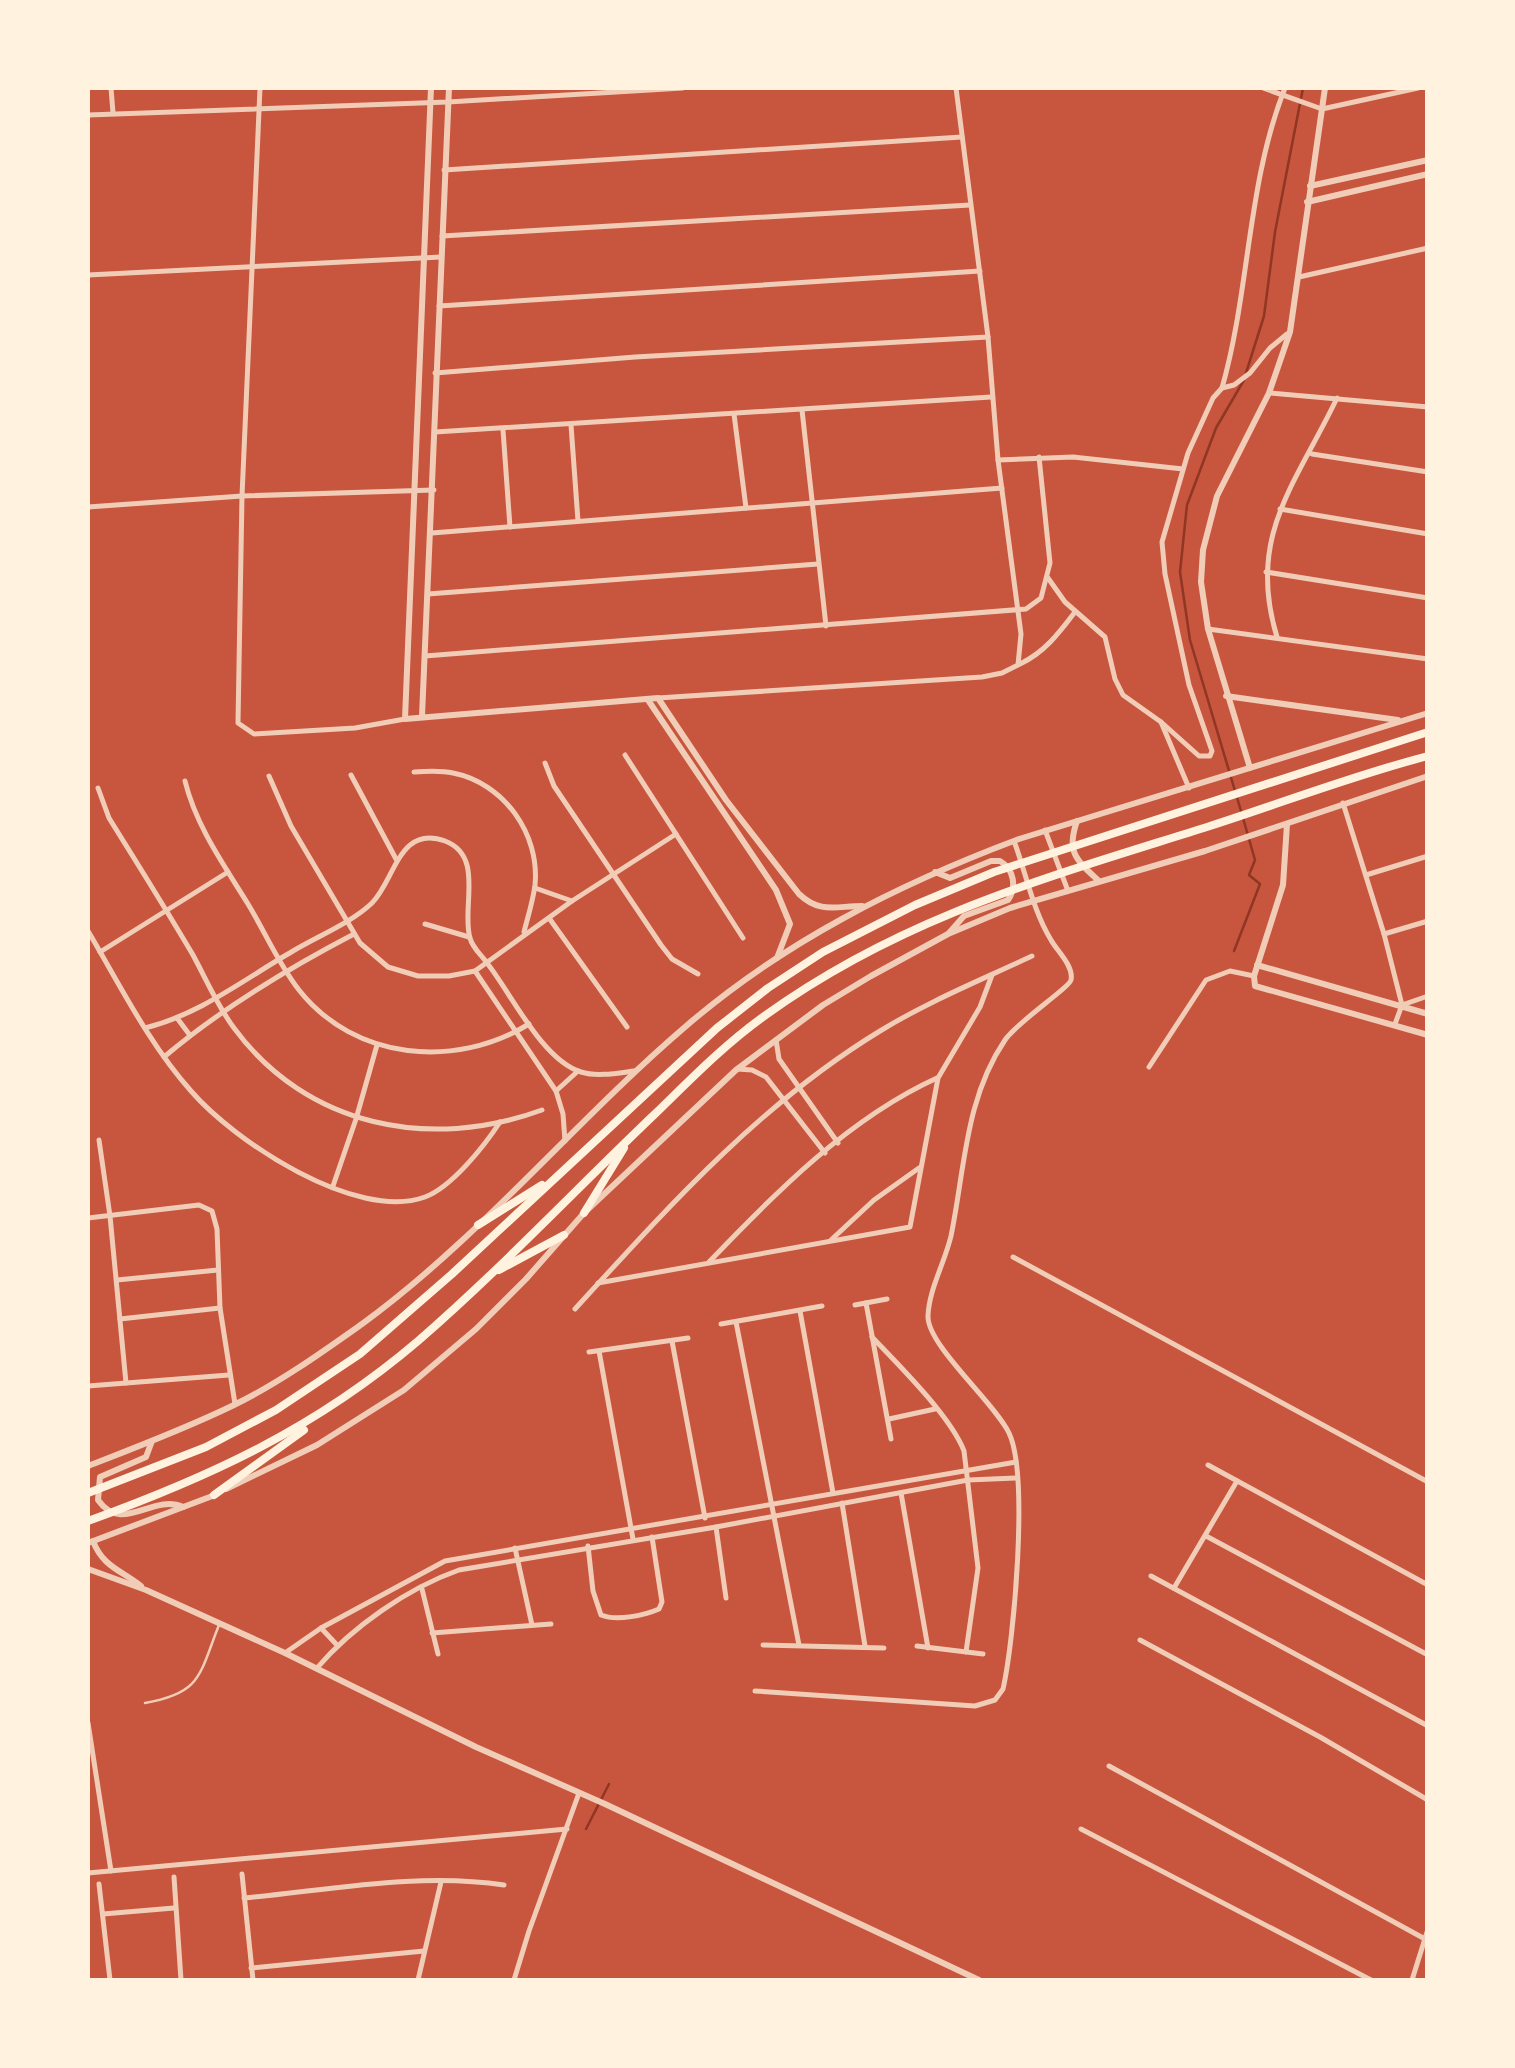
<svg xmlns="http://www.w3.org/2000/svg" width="1515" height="2068" viewBox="0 0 1515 2068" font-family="Rubik,sans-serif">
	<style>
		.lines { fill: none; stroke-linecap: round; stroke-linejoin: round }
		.stream { stroke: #8f3625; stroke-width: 2.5 }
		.service { stroke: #f1ccb7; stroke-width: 2.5 }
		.minor { stroke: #f1ccb7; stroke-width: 5 }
		.tertiary { stroke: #f1ccb7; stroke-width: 6 }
		.primary { stroke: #fff3e0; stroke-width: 8 }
	</style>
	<rect width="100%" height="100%" fill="#c8553d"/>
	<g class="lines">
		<!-- stream -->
		<g class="stream">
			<path d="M1246 373 1264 316 1275 232 1303 88"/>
			<path d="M1241 811 1190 640 1180 572 1187 505 1216 428 1244 380"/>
			<path d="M1234 951 1260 884 1249 875 1255 860 1243 818"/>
			<path d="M586 1829 609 1784"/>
		</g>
		<!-- service -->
		<path class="service" d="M145 1703C202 1693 199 1675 219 1625"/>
		<!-- minor -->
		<g class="minor">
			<path d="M111 88 113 113"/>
			<path d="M260 88 242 496 238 723 254 734 355 728 405 719"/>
			<path d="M1263 88 1322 109 1418 88"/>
			<path d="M88 115 448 102 683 88"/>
			<path d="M444 170 962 137"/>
			<path d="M442 236 970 205"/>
			<path d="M88 275 441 257"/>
			<path d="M1299 277 1428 248"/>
			<path d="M439 306 980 271"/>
			<path d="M435 373 635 357 988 337"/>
			<path d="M1222 388C1250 290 1247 183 1285 88"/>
			<path d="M1269 393 1428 407"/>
			<path d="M802 410 826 626"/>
			<path d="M734 414 746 508"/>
			<path d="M571 425 578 521"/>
			<path d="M503 430 510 527"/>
			<path d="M435 432 991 397"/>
			<path d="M1312 454 1428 472"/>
			<path d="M998 460 1073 457 1183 469"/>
			<path d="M88 507 242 496 434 490"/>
			<path d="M1280 509 1428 534"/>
			<path d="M432 533 1002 488"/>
			<path d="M1266 572 1428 598"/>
			<path d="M1048 578 1065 602 1105 637 1115 679 1123 695 1161 722 1189 788"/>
			<path d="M428 594 818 564"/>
			<path d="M1208 629 1428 659"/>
			<path d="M1277 637C1246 536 1296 484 1337 398"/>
			<path d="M425 656 1026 609 1041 598 1050 563 1039 457"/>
			<path d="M1020 664C1045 652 1059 633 1075 612"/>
			<path d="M658 698 982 677 1002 673 1018 665 1021 634 998 460 988 337 956 88"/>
			<path d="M1161 722 1199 756H1210L1212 751 1189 685 1165 574 1162 542 1188 453 1213 398 1222 388 1234 385 1250 373 1270 348 1287 334"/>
			<path d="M625 755 743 938"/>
			<path d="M545 763 554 786 661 945 672 959 698 974"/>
			<path d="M414 772C427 771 440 770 453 773 504 783 540 834 535 885 533 901 528 916 524 932"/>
			<path d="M351 775 396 859"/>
			<path d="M269 776 291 826 360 943 388 967 418 976H449L475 971 572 901 676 834"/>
			<path d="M185 781C196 826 224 865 248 904 265 932 279 965 299 990 355 1061 456 1069 529 1024"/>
			<path d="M98 788 109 818C137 863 166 909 193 955 206 979 218 1007 234 1028 307 1127 430 1151 542 1110"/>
			<path d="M1343 803 1384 934 1402 1005"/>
			<path d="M1045 830 1068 891"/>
			<path d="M1366 875 1428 856"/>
			<path d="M535 888 572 901"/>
			<path d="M549 918 627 1027"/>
			<path d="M425 924 469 937"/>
			<path d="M88 931C120 985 149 1044 191 1091 234 1141 356 1222 425 1197 452 1187 485 1145 500 1122"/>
			<path d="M1384 934 1428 921"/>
			<path d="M100 952 228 872"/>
			<path d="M475 971 556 1091 563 1114 565 1141"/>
			<path d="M1402 1005 1428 996"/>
			<path d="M177 1018 189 1034"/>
			<path d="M1395 1024 1402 1005"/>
			<path d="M145 1028C199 1015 246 978 293 951 318 936 351 923 372 903 395 880 399 824 445 841 485 856 461 908 470 938 473 949 481 954 487 963 511 993 542 1060 581 1072 597 1077 618 1073 634 1071"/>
			<path d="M776 1040 779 1059 838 1143"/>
			<path d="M164 1057C222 1008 287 969 354 934"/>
			<path d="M1149 1067 1206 980 1230 971 1254 976"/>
			<path d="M737 1069 752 1070 766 1077 825 1153"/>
			<path d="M556 1091 578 1071"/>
			<path d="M99 1140 110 1216 126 1383"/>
			<path d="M333 1186 356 1119 377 1045"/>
			<path d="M88 1218 199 1205 212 1211 217 1229 220 1308 235 1404"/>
			<path d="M831 1240 874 1200 919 1168"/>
			<path d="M1013 1257 1428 1482"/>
			<path d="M709 1262C775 1193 849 1118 937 1078"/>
			<path d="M117 1280 218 1270"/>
			<path d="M598 1283 910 1227 938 1078 980 1007 992 975"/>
			<path d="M866 1303 891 1439"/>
			<path d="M855 1305 887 1299"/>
			<path d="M575 1309C669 1206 760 1104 880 1031 929 1001 981 980 1032 956"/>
			<path d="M800 1311 833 1493"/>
			<path d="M120 1319 220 1308"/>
			<path d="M736 1322 799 1645"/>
			<path d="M721 1324 822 1306"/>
			<path d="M872 1337C899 1365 951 1417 964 1451L978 1568 966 1652"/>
			<path d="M672 1341 705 1518"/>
			<path d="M599 1351 633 1539"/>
			<path d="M589 1352 688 1338"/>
			<path d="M88 1386 229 1375"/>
			<path d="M889 1419 935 1409"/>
			<path d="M1208 1465 1428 1585"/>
			<path d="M901 1493 928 1648"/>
			<path d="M842 1503 865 1646"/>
			<path d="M716 1527 726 1598"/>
			<path d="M1206 1536 1428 1655"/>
			<path d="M588 1546 593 1591 601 1615C616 1621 643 1616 659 1609L662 1602 652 1537"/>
			<path d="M515 1548 532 1625"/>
			<path d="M1151 1576 1428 1726"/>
			<path d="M1174 1588 1237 1481"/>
			<path d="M422 1589 438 1654"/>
			<path d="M321 1628 337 1645"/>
			<path d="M432 1633 551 1624"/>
			<path d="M1140 1640 1320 1737 1428 1800"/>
			<path d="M763 1645 884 1648"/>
			<path d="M917 1646 983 1654"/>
			<path d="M285 1653 321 1628 445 1561 1016 1462"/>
			<path d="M317 1668C352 1627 408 1588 459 1570L716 1527 968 1480 1016 1478"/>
			<path d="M755 1691 975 1706 995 1700 1003 1689C1014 1641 1029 1475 1009 1433 994 1402 927 1345 928 1316 929 1289 945 1262 951 1236 965 1168 965 1099 1005 1040 1016 1023 1070 987 1071 980 1074 966 1057 951 1051 940 1033 911 1026 873 1014 841"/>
			<path d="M88 1723 111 1871"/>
			<path d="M1109 1766 1425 1939"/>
			<path d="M1081 1829 1371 1980"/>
			<path d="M88 1873 567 1829"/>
			<path d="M242 1874 253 1980"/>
			<path d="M174 1877 181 1980"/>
			<path d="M99 1884 110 1980"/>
			<path d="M244 1898C329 1890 419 1872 504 1885"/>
			<path d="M103 1914 174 1908"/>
			<path d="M251 1968 424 1951"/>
			<path d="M418 1980 441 1882"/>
			<path d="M514 1980 529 1931 579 1793"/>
			<path d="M1412 1980 1428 1929"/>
		</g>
		<!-- tertiary -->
		<g class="tertiary">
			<path d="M431 88 405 719 658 698 726 800 799 894C820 914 836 906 862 906"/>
			<path d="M1310 186 1428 160"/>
			<path d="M1307 202 1428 174"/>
			<path d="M1226 696 1398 720"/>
			<path d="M648 700 776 890 790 924 777 958"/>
			<path d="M422 716 449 88"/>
			<path d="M1250 768 1208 629 1201 582 1203 550 1217 496 1269 393 1290 332 1325 88"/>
			<path d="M1077 821C1066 852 1076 860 1099 881"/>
			<path d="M1287 824 1283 885 1254 976 1255 986 1428 1035"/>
			<path d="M935 872 950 878 991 861H1000C1014 869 1017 887 1008 900L964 916 949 933"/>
			<path d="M1257 965 1428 1014"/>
			<path d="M152 1441 146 1457 100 1477 98 1500C123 1535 152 1493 183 1507"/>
			<path d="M88 1466C137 1447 187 1428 234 1405 279 1383 321 1353 362 1324 480 1238 574 1122 685 1027 783 942 899 884 1019 839L1428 713"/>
			<path d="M226 1489 317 1445 404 1390 476 1329 526 1279 584 1213 736 1070 823 1005 871 976 948 934 1010 908 1205 851 1428 776"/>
			<path d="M93 1541C103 1567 121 1570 141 1586"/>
			<path d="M88 1543 215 1495"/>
			<path d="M88 1569 146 1590 285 1653 476 1747 605 1804 979 1980"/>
		</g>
		<!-- primary -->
		<g class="primary">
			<path d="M584 1213 624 1148"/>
			<path d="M478 1225 542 1185"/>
			<path d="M499 1270 564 1235"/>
			<path d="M88 1493 206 1447 276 1410 360 1354 452 1274 717 1028 768 988 823 952 915 905 994 872 1428 732"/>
			<path d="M214 1495 304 1430"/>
			<path d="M88 1521C212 1476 316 1428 418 1341 501 1269 577 1188 657 1112 691 1079 724 1045 763 1017 902 916 1049 877 1210 826 1282 803 1354 775 1428 756"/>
		</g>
	</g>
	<!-- border -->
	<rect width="1515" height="2068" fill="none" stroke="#fff3e0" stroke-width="180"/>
</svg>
